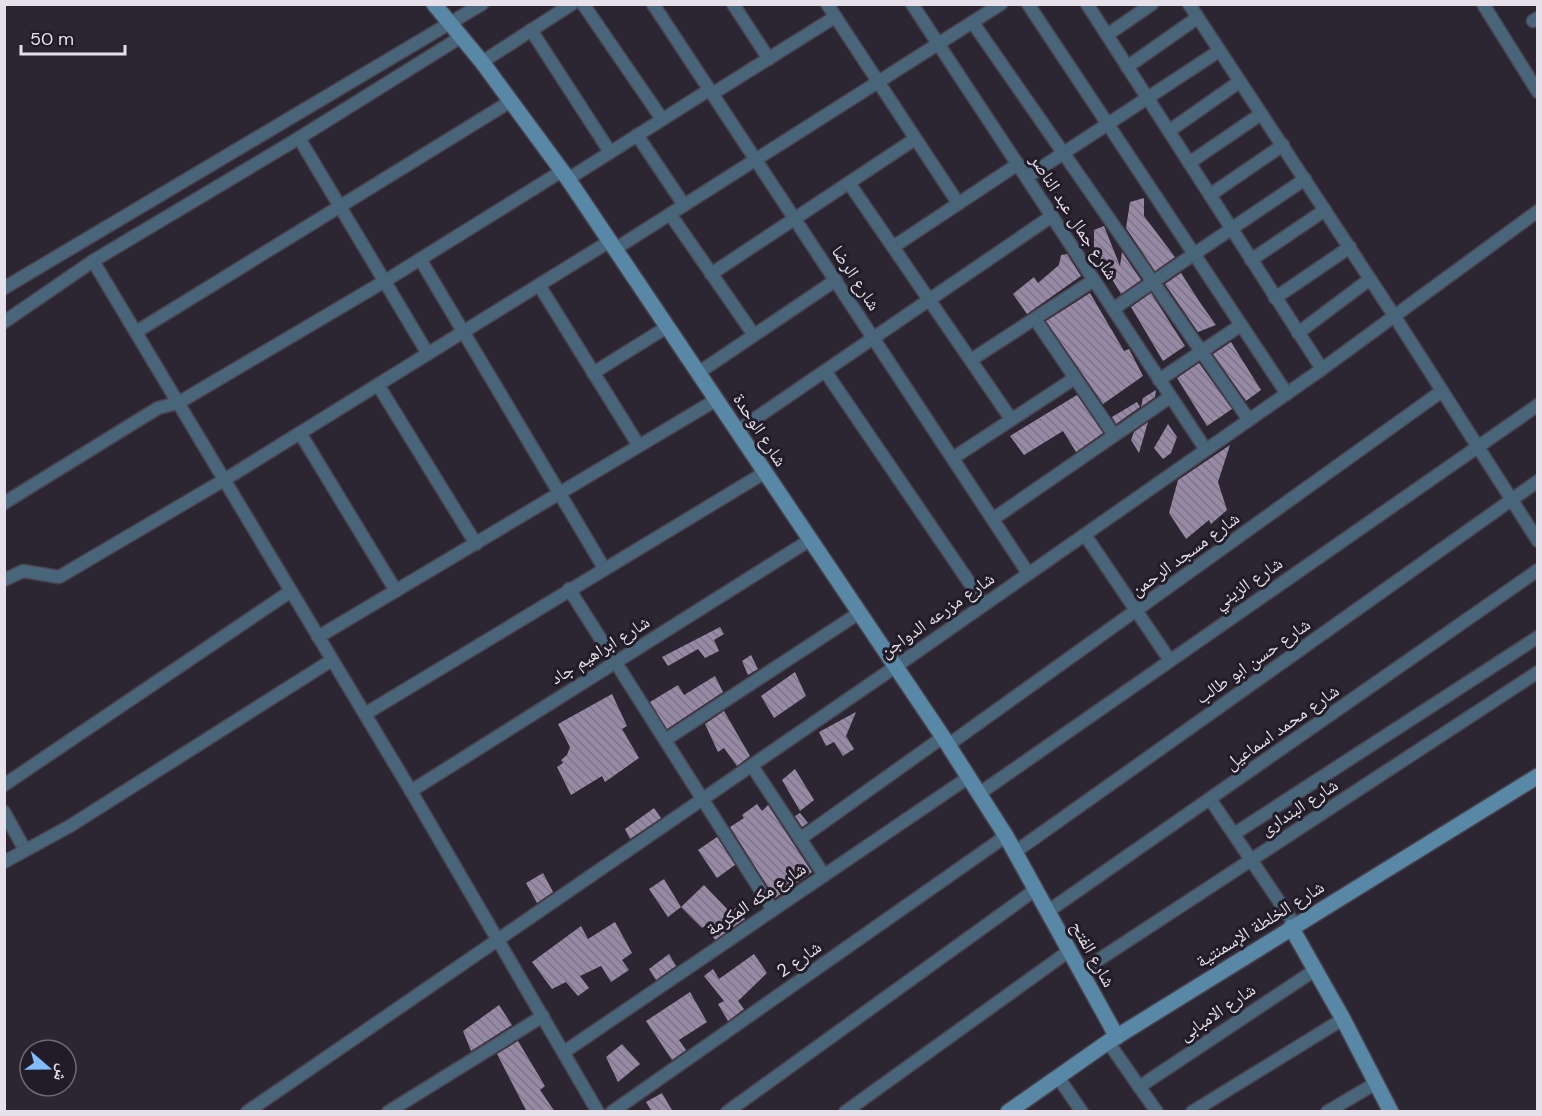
<svg xmlns="http://www.w3.org/2000/svg" width="1542" height="1116" viewBox="0 0 1542 1116" font-family="'DM Sans','Noto Naskh Arabic',sans-serif">
	<style>
		.building { fill: url(#building-back-hatch) }
		.lines { fill: none; stroke-linecap: round; stroke-linejoin: round }
		.street-casing { stroke: #4a434f; stroke-width: 15 }
		.secondary-casing { stroke: #4a434f; stroke-width: 18 }
		.street { stroke: #496579; stroke-width: 12 }
		.secondary { stroke: #5987a6; stroke-width: 15 }
		.labels { text-anchor: middle; stroke-width: 6; stroke-linejoin: round; paint-order: stroke }
		.street-label { font-size: 18px; fill: #e5e0e9; stroke: #221b28 }
	</style>
	<defs>
		<pattern id="building-back-hatch" width="6" height="6" patternUnits="userSpaceOnUse" patternTransform="scale(1.5)"><rect width="6" height="6" fill="#978aa5"/><path d="M-1 5l2 2M0 0l6 6M5-1l2 2" fill="none" stroke="#7e7588"/></pattern>
	</defs>
	<rect width="100%" height="100%" fill="#2c2532"/>
	<!-- building -->
	<g class="building">
		<path d="M1144 198V216L1175 257 1155 271 1126 228 1130 202Z"/>
		<path d="M1104 226 1120 266 1122 252 1141 280 1121 294 1094 250V230Z"/>
		<path d="M1067 254 1081 276 1027 314 1013 294 1034 277 1038 283 1059 265 1061 255Z"/>
		<path d="M1181 273 1201 304 1216 325 1198 332 1165 284Z"/>
		<path d="M1090 293 1124 351 1129 349 1143 376 1103 404 1046 321Z"/>
		<path d="M1151 293 1185 346 1163 361 1131 307Z"/>
		<path d="M1231 342 1261 390 1246 401 1213 354Z"/>
		<path d="M1199 363 1232 409 1207 426 1177 378Z"/>
		<path d="M1156 390 1155 397 1141 407 1143 398Z"/>
		<path d="M1077 395 1103 433 1076 452 1063 431 1024 455 1010 436Z"/>
		<path d="M1137 402 1140 407 1116 424 1112 417Z"/>
		<path d="M1148 422 1139 453 1131 440 1134 432Z"/>
		<path d="M1168 424 1177 437 1171 453 1163 459 1154 448Z"/>
		<path d="M1230 445 1218 482 1227 510 1211 524 1209 520 1186 539 1169 513 1178 480Z"/>
		<path d="M720 627 724 634 714 640 719 651 705 658 698 649 668 666 662 657Z"/>
		<path d="M751 655 758 669 748 675 742 661Z"/>
		<path d="M795 672 806 696 774 718 761 696Z"/>
		<path d="M715 676 723 692 667 729 650 702 678 685 684 695Z"/>
		<path d="M612 694 627 726 622 729 639 758 605 782 602 776 571 795 557 767 563 763 561 760 567 755 570 747 558 724Z"/>
		<path d="M724 711 750 756 737 766 724 748 718 752 705 724Z"/>
		<path d="M856 712 846 736 854 749 843 756 834 742 826 746 819 732Z"/>
		<path d="M795 769 814 800 800 811 782 780Z"/>
		<path d="M757 804 762 811 768 805 812 872 775 898 730 827 744 818 742 815Z"/>
		<path d="M654 808 661 818 630 839 625 829Z"/>
		<path d="M800 813 808 823 802 827 795 816Z"/>
		<path d="M717 837 735 865 717 878 698 850Z"/>
		<path d="M543 873 553 892 537 903 526 883Z"/>
		<path d="M664 879 681 907 668 917 649 889Z"/>
		<path d="M704 885 730 912 736 908 745 919 715 940 705 926 702 928 681 907Z"/>
		<path d="M615 922 632 953 622 960 629 970 611 982 601 966 580 976 589 988 578 996 566 982 552 989 532 962 581 926 588 939Z"/>
		<path d="M669 954 676 966 656 980 649 969Z"/>
		<path d="M754 954 767 973 738 1001 744 1009 728 1021 718 1004 724 1001 704 976 713 969 719 979Z"/>
		<path d="M690 992 707 1022 679 1040 686 1050 672 1060 646 1021Z"/>
		<path d="M499 1005 512 1025 471 1051 463 1031Z"/>
		<path d="M518 1041 545 1086 540 1090 555 1112H527L497 1054Z"/>
		<path d="M622 1044 640 1064 618 1082 606 1057Z"/>
		<path d="M662 1093 673 1112H652L646 1102Z"/>
	</g>
	<g class="lines">
		<!-- street casing -->
		<g class="street-casing">
			<g id="street">
				<path d="M583 4 662 119"/>
				<path d="M653 4 1028 573"/>
				<path d="M733 4 769 59"/>
				<path d="M827 4 958 203"/>
				<path d="M912 4 1206 450"/>
				<path d="M1028 4 1287 394"/>
				<path d="M1087 4 1322 369"/>
				<path d="M1189 4 1395 317 1538 541"/>
				<path d="M1483 4 1538 92"/>
				<path d="M1533 21 1538 18"/>
				<path d="M973 23 1249 420"/>
				<path d="M531 30 610 152"/>
				<path d="M1107 35 1152 4"/>
				<path d="M482 62 572 4"/>
				<path d="M1127 67 1197 18"/>
				<path d="M712 94 835 17"/>
				<path d="M1169 131 1239 82"/>
				<path d="M637 135 684 205"/>
				<path d="M299 138 428 354"/>
				<path d="M1189 163 1261 114"/>
				<path d="M1027 177 1219 51"/>
				<path d="M568 179 709 90"/>
				<path d="M849 183 1011 419"/>
				<path d="M1210 195 1283 145"/>
				<path d="M670 214 754 335"/>
				<path d="M893 247 1018 164"/>
				<path d="M615 249 1001 4"/>
				<path d="M420 259 604 568"/>
				<path d="M1251 260 1325 210"/>
				<path d="M93 261 411 791 598 1112"/>
				<path d="M711 274 915 139"/>
				<path d="M539 285 639 446"/>
				<path d="M4 288 482 4"/>
				<path d="M1275 298 1350 247"/>
				<path d="M1113 309 1305 179"/>
				<path d="M1035 319 1114 435"/>
				<path d="M4 322 93 261 299 138 461 37"/>
				<path d="M136 332 511 101"/>
				<path d="M1298 333 1370 279"/>
				<path d="M971 360 1094 280"/>
				<path d="M825 371 984 604"/>
				<path d="M593 373 667 327"/>
				<path d="M698 373 836 280"/>
				<path d="M1159 380 1241 325"/>
				<path d="M378 385 476 544"/>
				<path d="M737 431 1052 216"/>
				<path d="M300 433 396 591"/>
				<path d="M953 458 1075 378"/>
				<path d="M4 503 158 408 178 403 385 281 562 171"/>
				<path d="M993 519 1170 397"/>
				<path d="M1085 535 1169 659"/>
				<path d="M4 580 23 571 59 577 224 480 610 241"/>
				<path d="M569 589 773 910"/>
				<path d="M318 637 716 400"/>
				<path d="M365 714 764 473"/>
				<path d="M665 740 859 613"/>
				<path d="M948 745 1442 391"/>
				<path d="M752 766 824 875"/>
				<path d="M4 785 291 591"/>
				<path d="M411 791 810 540"/>
				<path d="M980 793 1538 405"/>
				<path d="M1210 799 1295 925"/>
				<path d="M4 812 25 850"/>
				<path d="M1234 834 1538 637"/>
				<path d="M800 839 943 737"/>
				<path d="M1015 852 1538 481"/>
				<path d="M4 862 70 826 332 660"/>
				<path d="M1047 912 1538 570"/>
				<path d="M1080 972 1538 672"/>
				<path d="M1108 1042 1157 1112"/>
				<path d="M564 1052 969 777"/>
				<path d="M1058 1077 1082 1112"/>
				<path d="M1139 1087 1315 970"/>
				<path d="M247 1112 895 667 1322 369 1538 211"/>
				<path d="M388 1112 543 1016"/>
				<path d="M612 1112 1006 836"/>
				<path d="M727 1112 1035 890"/>
				<path d="M845 1112 1069 951"/>
				<path d="M1192 1112 1343 1019"/>
				<path d="M1327 1112 1376 1083"/>
			</g>
		</g>
		<!-- secondary casing -->
		<g class="secondary-casing">
			<g id="secondary">
				<path d="M434 4 482 62 568 179 943 737 1006 836 1117 1037"/>
				<path d="M1291 927 1343 1019 1391 1112"/>
				<path d="M1008 1112 1108 1042 1538 776"/>
			</g>
		</g>
		<!-- street -->
		<use href="#street" class="street"/>
		<!-- secondary -->
		<use href="#secondary" class="secondary"/>
	</g>
	<g class="labels">
		<!-- street labels -->
		<g class="street-label">
			<text transform="translate(1074 217) rotate(57)" y="6">شارع جمال عبد الناصر</text>
			<text transform="translate(856 278) rotate(57)" y="6">شارع الرضا</text>
			<text transform="translate(760 430) rotate(57)" y="6">شارع الوحدة</text>
			<text transform="translate(1185 554) rotate(-36)" y="6">شارع مسجد الرحمن</text>
			<text transform="translate(1248 583) rotate(-34)" y="6">شارع الزيني</text>
			<text transform="translate(937 615) rotate(-35)" y="6">شارع مزرعه الدواجن</text>
			<text transform="translate(600 650) rotate(-32)" y="6">شارع ابراهيم جاد</text>
			<text transform="translate(1253 661) rotate(-35)" y="6">شارع حسن ابو طالب</text>
			<text transform="translate(1282 727) rotate(-35)" y="6">شارع محمد اسماعيل</text>
			<text transform="translate(1299 807) rotate(-33)" y="6">شارع البندارى</text>
			<text transform="translate(756 899) rotate(-34)" y="6">شارع مكه المكرمة</text>
			<text transform="translate(1260 924) rotate(-32)" y="6">شارع الخلطة الإسمنتية</text>
			<text transform="translate(1093 954) rotate(61)" y="6">شارع الفتح</text>
			<text transform="translate(799 959) rotate(-35)" y="6">شارع 2</text>
			<text transform="translate(1217 1012) rotate(-34)" y="6">شارع الامبابى</text>
		</g>
	</g>
	<!-- border -->
	<rect width="1542" height="1116" fill="none" stroke="#e5e0e9" stroke-width="12"/>
	<!-- north arrow -->
	<g transform="translate(48 1068) rotate(110)"><circle r="28" fill="#221b28" stroke="#706a75" stroke-width="1.5"/>
	<path d="M0-4.5L10 22L0 15L-10 22Z" fill="#82bcfa"/>
	<text y="-9" font-size="16" font-weight="bold" text-anchor="middle" fill="#e5e0e9">ش</text>
	</g>
	<!-- scale -->
	<path d="M21 45v9h104v-9" fill="none" stroke="#e5e0e9" stroke-width="3"/>
	<text x="30" y="45" font-size="18" fill="#e5e0e9" stroke="#221b28" stroke-width="4.5" paint-order="stroke">50 m</text>
</svg>
